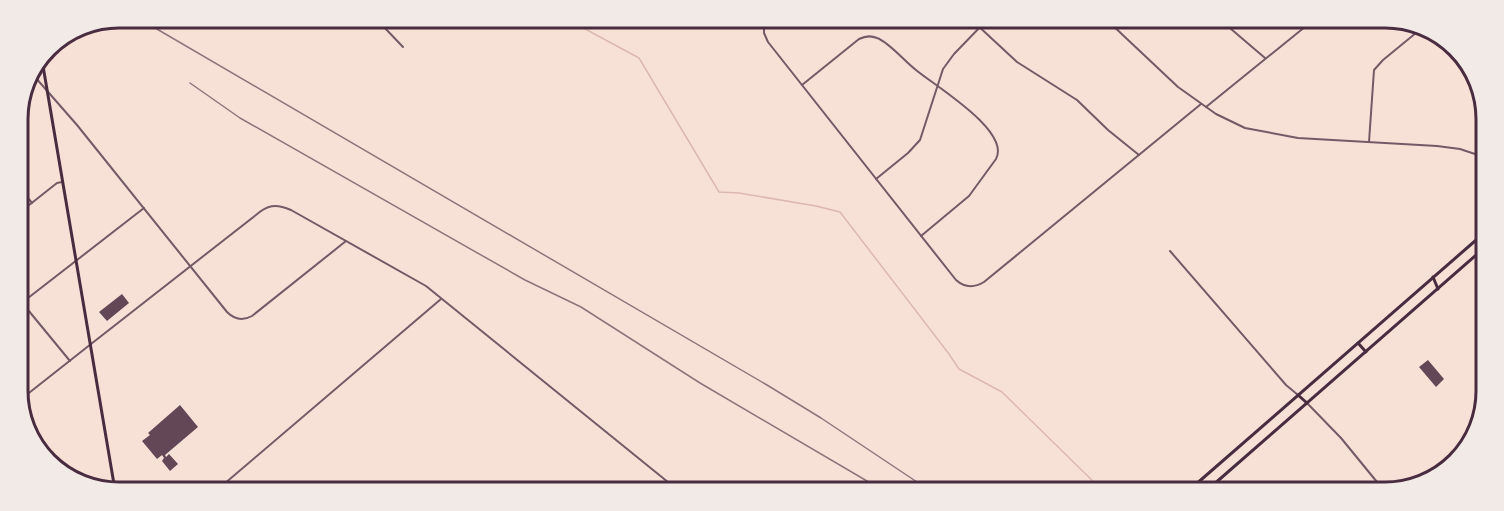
<svg xmlns="http://www.w3.org/2000/svg" width="1504" height="511" viewBox="0 0 1504 511" font-family="Signika,sans-serif">
	<style>
		.lines { fill: none; stroke-linecap: round; stroke-linejoin: round }
		.stream { stroke: #dcb8b0; stroke-width: 1.5 }
		.building { fill: #644757 }
		.minor { stroke: #755966; stroke-width: 2 }
		.tertiary { stroke: #755966; stroke-width: 2 }
		.primary { stroke: #4a2c40; stroke-width: 3 }
		.trunk { stroke: #4a2c40; stroke-width: 3 }
		.rail { stroke: #8f747c; stroke-width: 1.5 }
		.rim { fill: none; stroke: #4a2c40; stroke-width: 3 }
	</style>
	<rect width="100%" height="100%" fill="#f7e1d7"/>
	<g class="lines">
		<!-- stream -->
		<path class="stream" d="M576 24 639 58 719 192 739 193 816 206 840 212 949 354 959 369 1002 392 1104 492"/>
	</g>
	<!-- building -->
	<g class="building">
		<path d="M122 294 129 303 107 321 99 312Z"/>
		<path d="M1428 360 1444 379 1436 387 1419 367Z"/>
		<path d="M180 405 198 427 165 455 166 457 169 454 178 464 170 471 162 461 164 458 162 455 157 459 142 441 150 435 148 433Z"/>
	</g>
	<g class="lines">
		<!-- minor -->
		<g class="minor">
			<path d="M975 23 1017 62 1077 100 1108 130 1139 155"/>
			<path d="M1224 23 1265 58"/>
			<path d="M764 24V33L768 42 956 280C965 288 974 288 984 282L1201 104"/>
			<path d="M382 25 403 47"/>
			<path d="M1443 41 1450 49"/>
			<path d="M35 77 77 125 227 312C235 320 243 321 252 316L346 241"/>
			<path d="M802 85 859 39C865 36 870 35 877 38 889 42 905 62 916 70 935 86 1011 131 996 159L969 196 921 236"/>
			<path d="M1206 107 1311 22"/>
			<path d="M1369 142 1374 70 1383 60 1422 28"/>
			<path d="M876 179 908 153 920 140 943 69 954 54 984 23"/>
			<path d="M19 187 32 203"/>
			<path d="M19 213 57 183 62 182"/>
			<path d="M1170 251 1286 385 1298 395"/>
			<path d="M19 299 70 361"/>
			<path d="M19 305 144 208"/>
			<path d="M91 344 261 211C271 204 279 205 291 210L426 286 679 491"/>
			<path d="M1307 403 1341 438 1386 493"/>
			<path d="M217 490 441 299"/>
		</g>
		<!-- tertiary -->
		<g class="tertiary">
			<path d="M1109 22 1178 87 1216 114 1245 128 1298 138 1437 146 1460 149 1484 157"/>
			<path d="M20 400 91 344"/>
		</g>
		<!-- primary -->
		<path class="primary" d="M42 60 115 490"/>
		<!-- trunk -->
		<g class="trunk">
			<path d="M1433 277 1438 289"/>
			<path d="M1358 343 1366 352"/>
			<path d="M1298 395 1307 403"/>
			<path d="M1187 492 1483 234"/>
			<path d="M1205 492 1483 249"/>
		</g>
		<!-- rail -->
		<g class="rail">
			<path d="M150 25 767 385 821 418 932 492"/>
			<path d="M190 83 240 118 525 280 581 307 700 383 884 491"/>
		</g>
	</g>
	<!-- crop -->
	<path d="M0 0H1504V511H0ZM119 28H1385A91 91 0 0 1 1476 119V391A91 91 0 0 1 1385 482H119A91 91 0 0 1 28 391V119A91 91 0 0 1 119 28Z" fill="#f1eae7" fill-rule="evenodd"/>
	<path class="rim" d="M119 28H1385A91 91 0 0 1 1476 119V391A91 91 0 0 1 1385 482H119A91 91 0 0 1 28 391V119A91 91 0 0 1 119 28Z"/>
</svg>
